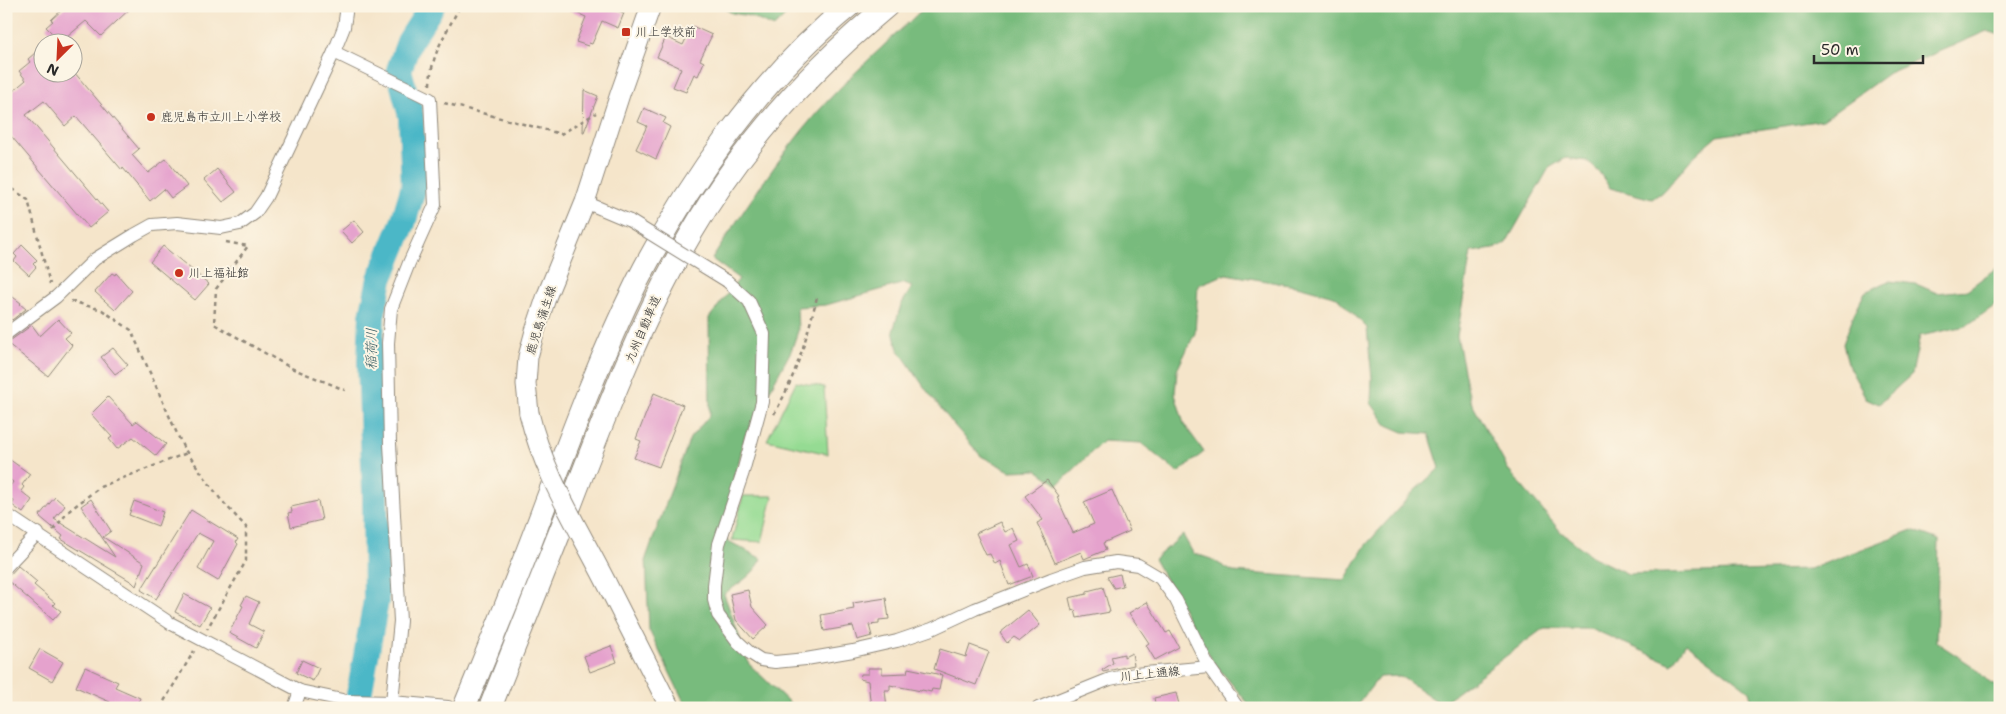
<svg xmlns="http://www.w3.org/2000/svg" width="2006" height="714" viewBox="0 0 2006 714" font-family="'Shantell Sans','Klee One',sans-serif">
	<style>
		.green { fill: #95db93; stroke: #60835f }
		.forest { fill: #78bb7d; stroke: #527354 }
		.lines { fill: none; stroke-linecap: round; stroke-linejoin: round }
		.river { stroke: #4bb7c7; stroke-width: 26 }
		.building { fill: #e5a2cd }
		.minor-casing { stroke: #90887a; stroke-width: 14 }
		.primary-casing { stroke: #90887a; stroke-width: 21 }
		.motorway-casing { stroke: #90887a; stroke-width: 24 }
		.path { stroke: #90887a; stroke-width: 2.5; stroke-dasharray: 4 4; stroke-linecap: butt }
		.minor { stroke: #fff; stroke-width: 12 }
		.primary { stroke: #fff; stroke-width: 19 }
		.motorway { stroke: #fff; stroke-width: 22 }
		.minor-bridge-casing { stroke: #90887a; stroke-width: 14; stroke-linecap: butt }
		.primary-bridge-casing { stroke: #90887a; stroke-width: 21; stroke-linecap: butt }
		.minor-bridge { stroke: #fff; stroke-width: 12 }
		.primary-bridge { stroke: #fff; stroke-width: 19 }
		.poi-dot { fill: #c8321e; stroke: #fcf5e5; stroke-width: 2 }
		.labels { text-anchor: middle; stroke-width: 4; stroke-linejoin: round; paint-order: stroke }
		.poi-label { font-size: 12px; fill: #2b2b2b; stroke: #fcf5e5; text-anchor: start }
		.street-label { font-size: 12px; fill: #2b2b2b; stroke: #fcf5e5 }
		.water-label { font-size: 14px; font-style: italic; fill: #365c62; stroke: #fcf5e5 }
	</style>
	<rect width="100%" height="100%" fill="#fcf5e5"/>
	<filter id="ink" filterUnits="userSpaceOnUse"><feTurbulence type="fractalNoise" baseFrequency=".02" numOctaves="2"/><feDisplacementMap in="SourceGraphic" scale="10" xChannelSelector="R" yChannelSelector="G"/><feConvolveMatrix kernelMatrix="1 2 1 2 8 2 1 2 1" color-interpolation-filters="sRGB"/></filter>
	<filter id="wash" filterUnits="userSpaceOnUse"><feTurbulence type="fractalNoise" baseFrequency=".0096" numOctaves="4" result="noise"/><feDisplacementMap in="SourceGraphic" scale="20" xChannelSelector="R" yChannelSelector="G"/><feGaussianBlur stdDeviation="1.12" result="paint"/><feColorMatrix in="noise" values="0 0 0 0 0 0 0 0 0 0 0 0 0 0 0 0 0 1.4 0 .05"/><feComposite in="paint" operator="in"/></filter>
	<g filter="url(#wash)">
		<rect width="100%" height="100%" fill="#f5e5ca"/>
		<!-- green -->
		<g class="green">
			<path d="M796 382 824 387 828 454 767 440Z"/>
			<path d="M743 496H773L762 542 732 540Z"/>
		</g>
		<!-- forest -->
		<g class="forest">
			<path d="M720 6H795L774 27 749 16 732 13Z"/>
			<path d="M926 6H2000V35L1987 31 1889 73 1823 120 1717 136 1692 158 1665 190 1652 199 1610 188 1599 172 1587 161 1566 158 1549 168 1506 243 1494 249 1471 252 1457 336 1470 400 1509 471 1561 532 1593 557 1628 574 1810 569 1912 530 1939 540 1936 642 1974 667 1990 683 2000 687V708H1754L1749 691 1686 643 1672 664 1590 628H1544L1441 704 1400 676 1379 677 1355 708H1252L1214 663 1154 559 1183 535 1193 553 1211 559 1233 572 1345 580 1365 546 1415 490 1440 468 1429 434 1403 432 1387 425 1371 403 1372 378 1367 328 1337 297 1301 287 1226 274 1198 285 1195 333 1177 370 1175 394 1184 424 1204 452 1178 473 1141 443 1103 441 1058 485 1037 470 1010 471 981 456 954 425 927 391 898 349 893 331 901 305 912 287 905 283 826 305 797 307 798 331 791 351 745 436 721 537 762 559C753 576 739 583 724 594L749 664 795 708H687L649 630 646 558 690 438 710 415 709 318 739 279 712 259C744 210 776 161 814 116 849 76 888 42 926 6Z"/>
			<path d="M2000 265V302L1966 326 1920 336 1912 374 1879 404 1866 398 1849 367 1843 344 1854 314 1865 292 1889 281 1916 284 1937 293 1967 290Z"/>
		</g>
		<g class="lines">
			<!-- river -->
			<path class="river" d="M359 708V695L376 601 375 491 370 361 372 316 380 279 403 223 414 186 411 116 399 70 409 42 432 6"/>
		</g>
		<g id="blocks">
			<!-- building -->
			<g class="building">
				<path d="M66 6H133L101 36 86 21 61 42 46 27 53 21 51 20Z"/>
				<path d="M560 6H607L624 13 618 28 602 21 592 44 589 43 588 46 576 42 586 17Z"/>
				<path d="M692 26 712 35 700 60 704 62 698 76 694 74 686 92 673 87 681 68 657 57 666 37 683 45Z"/>
				<path d="M42 47V72H74L139 149 132 155 148 173 166 159 187 186 171 198 164 189 150 201 123 168 122 170 76 116 65 126 44 101 26 115 108 212 89 228 6 130V97L26 80 19 71 30 62 28 59Z"/>
				<path d="M584 90 598 96 584 132H583Z"/>
				<path d="M644 108 666 118 663 123 670 127 656 159 636 149 647 126 638 122Z"/>
				<path d="M217 169 236 192 223 202 204 180Z"/>
				<path d="M354 220 364 232 352 243 341 231Z"/>
				<path d="M22 245 37 260 33 264 36 267 29 275 14 261 17 257 14 254Z"/>
				<path d="M163 246 209 284 195 300 150 262Z"/>
				<path d="M112 273 115 275 116 273 132 291 115 310 95 292Z"/>
				<path d="M6 292 21 303 20 304 26 309 12 320 6 315Z"/>
				<path d="M58 319 71 333 65 338 72 345 48 376 7 343 32 325 40 336Z"/>
				<path d="M113 348 128 365 115 374 101 357Z"/>
				<path d="M654 393 683 405 659 467 634 458 641 441 636 439Z"/>
				<path d="M108 397 133 424 137 421 166 444 156 456 133 437 117 449 109 439 112 437 91 414Z"/>
				<path d="M6 457 30 474 22 485 24 487 21 491 32 500 23 513 12 505 14 501 6 495V492L13 482 6 476Z"/>
				<path d="M1047 480 1059 496 1057 497 1073 533 1094 524 1084 502 1112 490 1130 531 1103 543 1106 550 1084 559 1081 552 1055 563 1037 523 1043 520 1025 496Z"/>
				<path d="M55 497 65 506 54 519 115 557 81 506 91 499 111 531 103 537 144 563 136 586 132 582 61 539 63 536 39 516Z"/>
				<path d="M134 501 163 512 158 526 129 515Z"/>
				<path d="M318 501 322 520 291 527 288 513 292 512 291 507Z"/>
				<path d="M191 510 238 539 236 542 238 544 218 581 198 569 213 541 198 533 156 599 141 590Z"/>
				<path d="M1000 522 1005 532 1013 528 1019 541 1011 545 1021 567 1028 564 1033 576 1009 585 1000 561 995 564 990 554 986 555 976 533Z"/>
				<path d="M18 566 37 582 34 585 55 603 53 605 61 611 53 620 6 579Z"/>
				<path d="M1120 574 1123 586 1114 588 1107 577Z"/>
				<path d="M1103 587 1110 612 1077 618 1075 610 1072 611 1069 598 1087 594V591Z"/>
				<path d="M748 590 752 607 768 625 753 639 736 620 730 594Z"/>
				<path d="M184 594 210 608 200 625 175 612Z"/>
				<path d="M246 596 259 602 249 624 264 632 256 648 229 633 243 606 241 605Z"/>
				<path d="M886 598 889 619 879 620V624L869 625 872 636 857 640 853 626 824 631 821 615 854 609 853 603Z"/>
				<path d="M1147 602 1166 633 1170 631 1179 647 1155 660 1146 645 1149 643 1129 613Z"/>
				<path d="M1028 610 1040 625 1020 641 1014 637 1007 643 1000 633Z"/>
				<path d="M970 645 989 652 976 685 934 669 940 649 966 657Z"/>
				<path d="M611 646 617 662 590 672 584 656Z"/>
				<path d="M40 649 63 662 52 681 29 668Z"/>
				<path d="M1132 653 1134 665 1103 672 1102 670 1113 663 1111 657 1124 654V657Z"/>
				<path d="M302 660 319 668 313 681 296 673Z"/>
				<path d="M85 667 118 682 115 687 140 698 136 708H108L110 702 76 687Z"/>
				<path d="M868 668H882V674L907 673 908 668 942 675 939 690 932 689 931 692 922 690 921 691 890 685V690H885L887 708H871L868 681 860 679 861 674H868Z"/>
				<path d="M1176 693 1180 708H1156L1154 698Z"/>
			</g>
		</g>
	</g>
	<g filter="url(#ink)">
		<use href="#blocks" fill-opacity="0" stroke="#90887a" stroke-width="1"/>
		<g class="lines">
			<!-- minor casing -->
			<g class="minor-casing">
				<g id="minor">
					<path d="M334 52 430 99 435 205 409 263 391 309 388 343 390 444 400 621 392 702"/>
					<path d="M585 202 630 221"/>
					<path d="M727 281 749 301 764 334 762 402 743 472 719 544 714 585V600L718 615 738 642 750 653 761 660 775 662 806 659 853 651 897 641 932 629 975 609 1051 579 1085 567 1116 562 1138 565 1160 578 1176 600 1209 667 1238 708"/>
					<path d="M6 334 56 297 95 259 134 235 152 225 177 223 221 228 240 224 255 213 266 197 334 52 344 27 346 13 345 6"/>
					<path d="M6 514 170 623 300 691 347 701 392 702 448 707"/>
					<path d="M6 567 38 533"/>
					<path d="M294 708 300 691"/>
					<path d="M1038 708 1110 679 1135 674 1209 667"/>
				</g>
			</g>
			<!-- primary casing -->
			<g class="primary-casing">
				<g id="primary">
					<path d="M529 413 526 384 528 357 535 331 547 295 585 202 620 94 651 6"/>
					<path d="M606 582 670 708"/>
				</g>
			</g>
			<!-- motorway casing -->
			<g class="motorway-casing">
				<g id="motorway">
					<path d="M464 708C489 647 514 587 537 526 568 444 598 361 637 282 688 182 762 77 849 6"/>
					<path d="M490 708C516 642 543 576 569 509 605 415 641 319 692 232 742 146 810 70 887 6"/>
				</g>
			</g>
			<!-- path -->
			<g class="path">
				<path d="M430 85C431 53 446 34 460 6"/>
				<path d="M444 103 561 134 596 113"/>
				<path d="M6 184 28 200 50 284"/>
				<path d="M226 242 248 246 216 289 214 324 291 368 345 390"/>
				<path d="M71 301 102 310 131 330 183 447 221 500 246 527V561L207 629"/>
				<path d="M774 414C795 379 807 337 817 297"/>
				<path d="M53 530 70 510 100 487 187 453"/>
				<path d="M160 708 194 651"/>
			</g>
			<!-- minor -->
			<use href="#minor" class="minor"/>
			<!-- primary -->
			<use href="#primary" class="primary"/>
			<!-- motorway -->
			<use href="#motorway" class="motorway"/>
			<!-- minor-bridge casing -->
			<g class="minor-bridge-casing">
				<path id="minor-bridge" d="M630 221 727 281"/>
			</g>
			<!-- primary-bridge casing -->
			<g class="primary-bridge-casing">
				<path id="primary-bridge" d="M529 413C543 473 578 527 606 582"/>
			</g>
			<!-- minor-bridge -->
			<use href="#minor-bridge" class="minor-bridge"/>
			<!-- primary-bridge -->
			<use href="#primary-bridge" class="primary-bridge"/>
		</g>
	</g>
	<!-- markers -->
	<g class="poi-dot">
		<rect x="621" y="27" width="10" height="10" rx="2.5"/>
		<circle cx="151" cy="117" r="5"/>
		<circle cx="179" cy="273" r="5"/>
	</g>
	<g class="labels">
		<!-- poi labels -->
		<g class="poi-label">
			<text x="636" y="36">川上学校前</text>
			<text x="161" y="121">鹿児島市立川上小学校</text>
			<text x="189" y="277">川上福祉館</text>
		</g>
		<!-- street labels -->
		<g class="street-label">
			<text transform="translate(541 320) rotate(-72)" y="4">鹿児島蒲生線</text>
			<text transform="translate(643 329) rotate(-67)" y="4">九州自動車道</text>
			<text transform="translate(1150 674) rotate(-6)" y="4">川上上通線</text>
		</g>
		<!-- water labels -->
		<g class="water-label">
			<text transform="translate(371 349) rotate(-89)" y="5">稲荷川</text>
		</g>
	</g>
	<!-- margin -->
	<rect width="2006" height="714" fill="none" stroke="#fcf5e5" stroke-width="25"/>
	<!-- north arrow -->
	<g transform="translate(58 58) rotate(204)"><circle r="24" fill="#fcf5e5" stroke="#a8a49b"/>
	<path d="M0-4L9 19L0 12L-9 19Z" fill="#c8321e"/>
	<text y="-8" font-size="14" font-weight="bold" text-anchor="middle" fill="#2b2b2b">N</text>
	</g>
	<!-- scale -->
	<path d="M1814 55v8h109v-8" fill="none" stroke="#2b2b2b" stroke-width="2.5"/>
	<text x="1821" y="55" font-size="15" fill="#2b2b2b" stroke="#fcf5e5" stroke-width="4" paint-order="stroke">50 m</text>
</svg>
